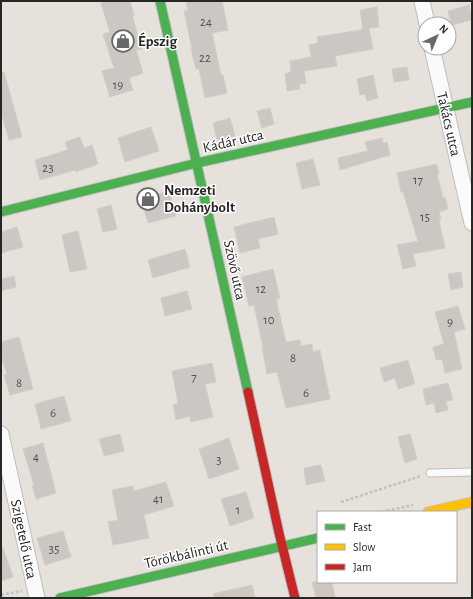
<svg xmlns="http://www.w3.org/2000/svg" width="473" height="599" viewBox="0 0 473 599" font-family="'Alegreya Sans',sans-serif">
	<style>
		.building { fill: #ccc7c3; stroke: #d2cdc8 }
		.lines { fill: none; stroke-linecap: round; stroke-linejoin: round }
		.lane-casing { stroke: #bfbebf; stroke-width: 9 }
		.street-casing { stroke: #bfbebf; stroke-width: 17 }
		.fast-casing { stroke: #bfbebf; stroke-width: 11 }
		.slow-casing { stroke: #bfbebf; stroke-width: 11 }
		.jam-casing { stroke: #bfbebf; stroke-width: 11 }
		.path { stroke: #c2c2c1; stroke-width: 2.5; stroke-dasharray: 3 2; stroke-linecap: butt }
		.lane { stroke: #fbfafa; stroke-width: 7 }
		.street { stroke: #fbfafa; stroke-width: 15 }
		.fast { stroke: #4caf50; stroke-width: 9 }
		.slow { stroke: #ffc107; stroke-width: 9 }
		.jam { stroke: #c62828; stroke-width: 9 }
		.labels { text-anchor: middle; stroke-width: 3; stroke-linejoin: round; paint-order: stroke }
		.number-label { font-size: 13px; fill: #525150 }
		.poi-label { font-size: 15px; font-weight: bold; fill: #272727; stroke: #fff; text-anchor: start }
		.street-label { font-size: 15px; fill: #272727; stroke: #fff }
	</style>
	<rect width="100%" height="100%" fill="#e7e1dc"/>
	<!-- building -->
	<g class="building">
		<path d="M107 1H130L134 15H132L142 49 136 50 143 73 129 78 133 90 110 97 102 71 114 68 103 34 110 32 101 3Z"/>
		<path d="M186 1H222L228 30 212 33 221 75H223L227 93 205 98 199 69H196L191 49H192L184 11H188Z"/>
		<path d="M469 5 472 20 451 25 448 11Z"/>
		<path d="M377 7 379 27 369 28 373 49 335 56 337 66 304 71 306 83 299 84 300 89 287 91 285 74 291 72 290 61 311 57 309 45 318 43 317 37 355 31 363 29 360 10Z"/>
		<path d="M407 67 409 80 394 82 392 69Z"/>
		<path d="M4 72 22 137 9 140 1 112V73Z"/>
		<path d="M373 75 378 98 367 101 365 94 360 95 357 79Z"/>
		<path d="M270 108 274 124 262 128 257 111Z"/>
		<path d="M230 118 235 136 217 140 213 123Z"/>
		<path d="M151 127 159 151 125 162 118 138Z"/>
		<path d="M80 137 84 148 92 145 98 164 76 172 75 170 40 180 35 160 68 150 65 142Z"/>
		<path d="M382 138 383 143 387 142 390 155 340 170 338 158 368 151 365 142Z"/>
		<path d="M313 159 320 185 302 189 296 163Z"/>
		<path d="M437 164 439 174H437L443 198 445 197 448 209 439 212 441 219 439 220 445 248 413 254 416 266 403 269 397 245 418 241 403 192H401L397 173Z"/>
		<path d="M169 191 176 216 148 223 141 199Z"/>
		<path d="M111 205 117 229 103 232 97 209Z"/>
		<path d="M274 217 278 234 258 239 260 248 240 253 234 227Z"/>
		<path d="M17 227 23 247 1 253V232Z"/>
		<path d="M78 231 87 269 70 272 62 235Z"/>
		<path d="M185 249 190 267 153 278 148 260Z"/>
		<path d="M273 269 280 298 276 299 286 342 300 340 301 346 312 344 313 352 320 350 330 399 286 408 277 372 267 374 262 347H263L254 305 249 306 242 277Z"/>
		<path d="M461 272 463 287 451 290 448 274Z"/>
		<path d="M14 276 16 287 1 291V279Z"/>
		<path d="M187 291 192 309 165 316 161 298Z"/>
		<path d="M458 306 465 329 454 332 462 369 445 373 442 359 436 360 433 347 444 344 435 312Z"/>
		<path d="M19 337 33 389 10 395 4 375 7 374 1 356V342Z"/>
		<path d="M408 360 415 384 398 389 395 378 384 382 380 368Z"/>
		<path d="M212 363 216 382 205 384 213 417 191 422 190 416 176 420 173 405 178 403 172 371Z"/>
		<path d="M448 383 453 400 446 401 448 410 436 413 434 403 426 405 423 389Z"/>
		<path d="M64 396 71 421 41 429 35 404Z"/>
		<path d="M120 434 124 451 104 456 99 439Z"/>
		<path d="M410 434 417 459 405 463 398 437Z"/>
		<path d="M229 438 239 469 209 479 199 449Z"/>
		<path d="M43 443 56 493 36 499 32 485H34L23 449Z"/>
		<path d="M321 465 325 481 306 485 304 468Z"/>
		<path d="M166 482 174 506 144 515 149 538 113 545 108 522 118 520 112 490 133 486 134 491Z"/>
		<path d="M246 492 254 518 230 526 221 499Z"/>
		<path d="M63 531 71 557 45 565 37 538Z"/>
		<path d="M1 548H3L13 577 1 581Z"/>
		<path d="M312 582H332L335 598H316Z"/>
		<path d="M252 585 255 598H214L213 594Z"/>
	</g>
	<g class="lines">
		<!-- lane casing -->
		<g class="lane-casing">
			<path id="lane" d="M430 473 472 472"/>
		</g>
		<!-- street casing -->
		<g class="street-casing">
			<g id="street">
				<path d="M422 1 427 24"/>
				<path d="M432 48 472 223"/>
				<path d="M1 434 37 598"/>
			</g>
		</g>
		<!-- fast casing -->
		<g class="fast-casing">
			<g id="fast">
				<path d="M160 1 248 392"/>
				<path d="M1 212 197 163 472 102"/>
				<path d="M60 598 318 538"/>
			</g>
		</g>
		<!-- slow casing -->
		<g class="slow-casing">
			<path id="slow" d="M428 512 472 502"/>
		</g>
		<!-- jam casing -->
		<g class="jam-casing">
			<path id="jam" d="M248 392 279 533 295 598"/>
		</g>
		<!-- path -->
		<g class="path">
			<path d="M341 502 421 476"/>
			<path d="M382 512 413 505"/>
			<path d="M1 595 22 591"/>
		</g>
		<!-- lane -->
		<use href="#lane" class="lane"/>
		<!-- street -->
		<use href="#street" class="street"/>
		<!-- fast -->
		<use href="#fast" class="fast"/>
		<!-- slow -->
		<use href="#slow" class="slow"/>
		<!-- jam -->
		<use href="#jam" class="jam"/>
	</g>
	<!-- icons -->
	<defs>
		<g id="shop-ring" transform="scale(1.15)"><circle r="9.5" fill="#fff" stroke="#6a6866" stroke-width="1.5"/><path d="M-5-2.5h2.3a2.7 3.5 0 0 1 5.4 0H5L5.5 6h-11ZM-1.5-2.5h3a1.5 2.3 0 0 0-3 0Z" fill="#6a6866"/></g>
	</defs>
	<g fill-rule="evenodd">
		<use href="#shop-ring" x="123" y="41"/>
		<use href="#shop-ring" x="148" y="199"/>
	</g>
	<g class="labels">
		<!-- number labels -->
		<g class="number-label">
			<text x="206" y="26">24</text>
			<text x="205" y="62">22</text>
			<text x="118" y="89">19</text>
			<text x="48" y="172">23</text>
			<text x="418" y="184">17</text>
			<text x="425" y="221">15</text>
			<text x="261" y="293">12</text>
			<text x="269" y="324">10</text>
			<text x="450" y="326">9</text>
			<text x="293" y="362">8</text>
			<text x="194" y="381">7</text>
			<text x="19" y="387">8</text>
			<text x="306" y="397">6</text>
			<text x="53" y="417">6</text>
			<text x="36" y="461">4</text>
			<text x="219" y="464">3</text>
			<text x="158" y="503">41</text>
			<text x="238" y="514">1</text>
			<text x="54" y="553">35</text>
		</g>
		<!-- poi labels -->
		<g class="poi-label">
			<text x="138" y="46">Épszig</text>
			<text x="164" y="195">Nemzeti<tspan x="164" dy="17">Dohánybolt</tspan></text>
		</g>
		<!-- street labels -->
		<g class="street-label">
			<text transform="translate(449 124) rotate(77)" y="5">Takács utca</text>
			<text transform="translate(233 141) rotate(-13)" y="5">Kádár utca</text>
			<text transform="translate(235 270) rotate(78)" y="5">Szövő utca</text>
			<text transform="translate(24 539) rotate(78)" y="5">Szigetelő utca</text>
			<text transform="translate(186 554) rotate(-13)" y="5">Törökbálinti út</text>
		</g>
	</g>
	<!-- border -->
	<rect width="473" height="599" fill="none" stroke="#272727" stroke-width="4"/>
	<!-- legend -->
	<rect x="317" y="511" width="140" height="72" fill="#ffffff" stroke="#a9a9a9"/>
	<rect x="325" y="524" width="20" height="6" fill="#4caf50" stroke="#a9a9a9"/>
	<text x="353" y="531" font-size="12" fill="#272727">Fast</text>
	<rect x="325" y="544" width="20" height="6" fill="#ffc107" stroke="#a9a9a9"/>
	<text x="353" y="551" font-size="12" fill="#272727">Slow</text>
	<rect x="325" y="564" width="20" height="6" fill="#c62828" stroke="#a9a9a9"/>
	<text x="353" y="571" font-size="12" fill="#272727">Jam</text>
	<!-- north arrow -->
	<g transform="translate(437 36) rotate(44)"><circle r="19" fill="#ffffff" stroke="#a9a9a9"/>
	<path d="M0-3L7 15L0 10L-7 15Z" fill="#6a6866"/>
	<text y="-6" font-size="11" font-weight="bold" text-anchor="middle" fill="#272727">N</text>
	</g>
</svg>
